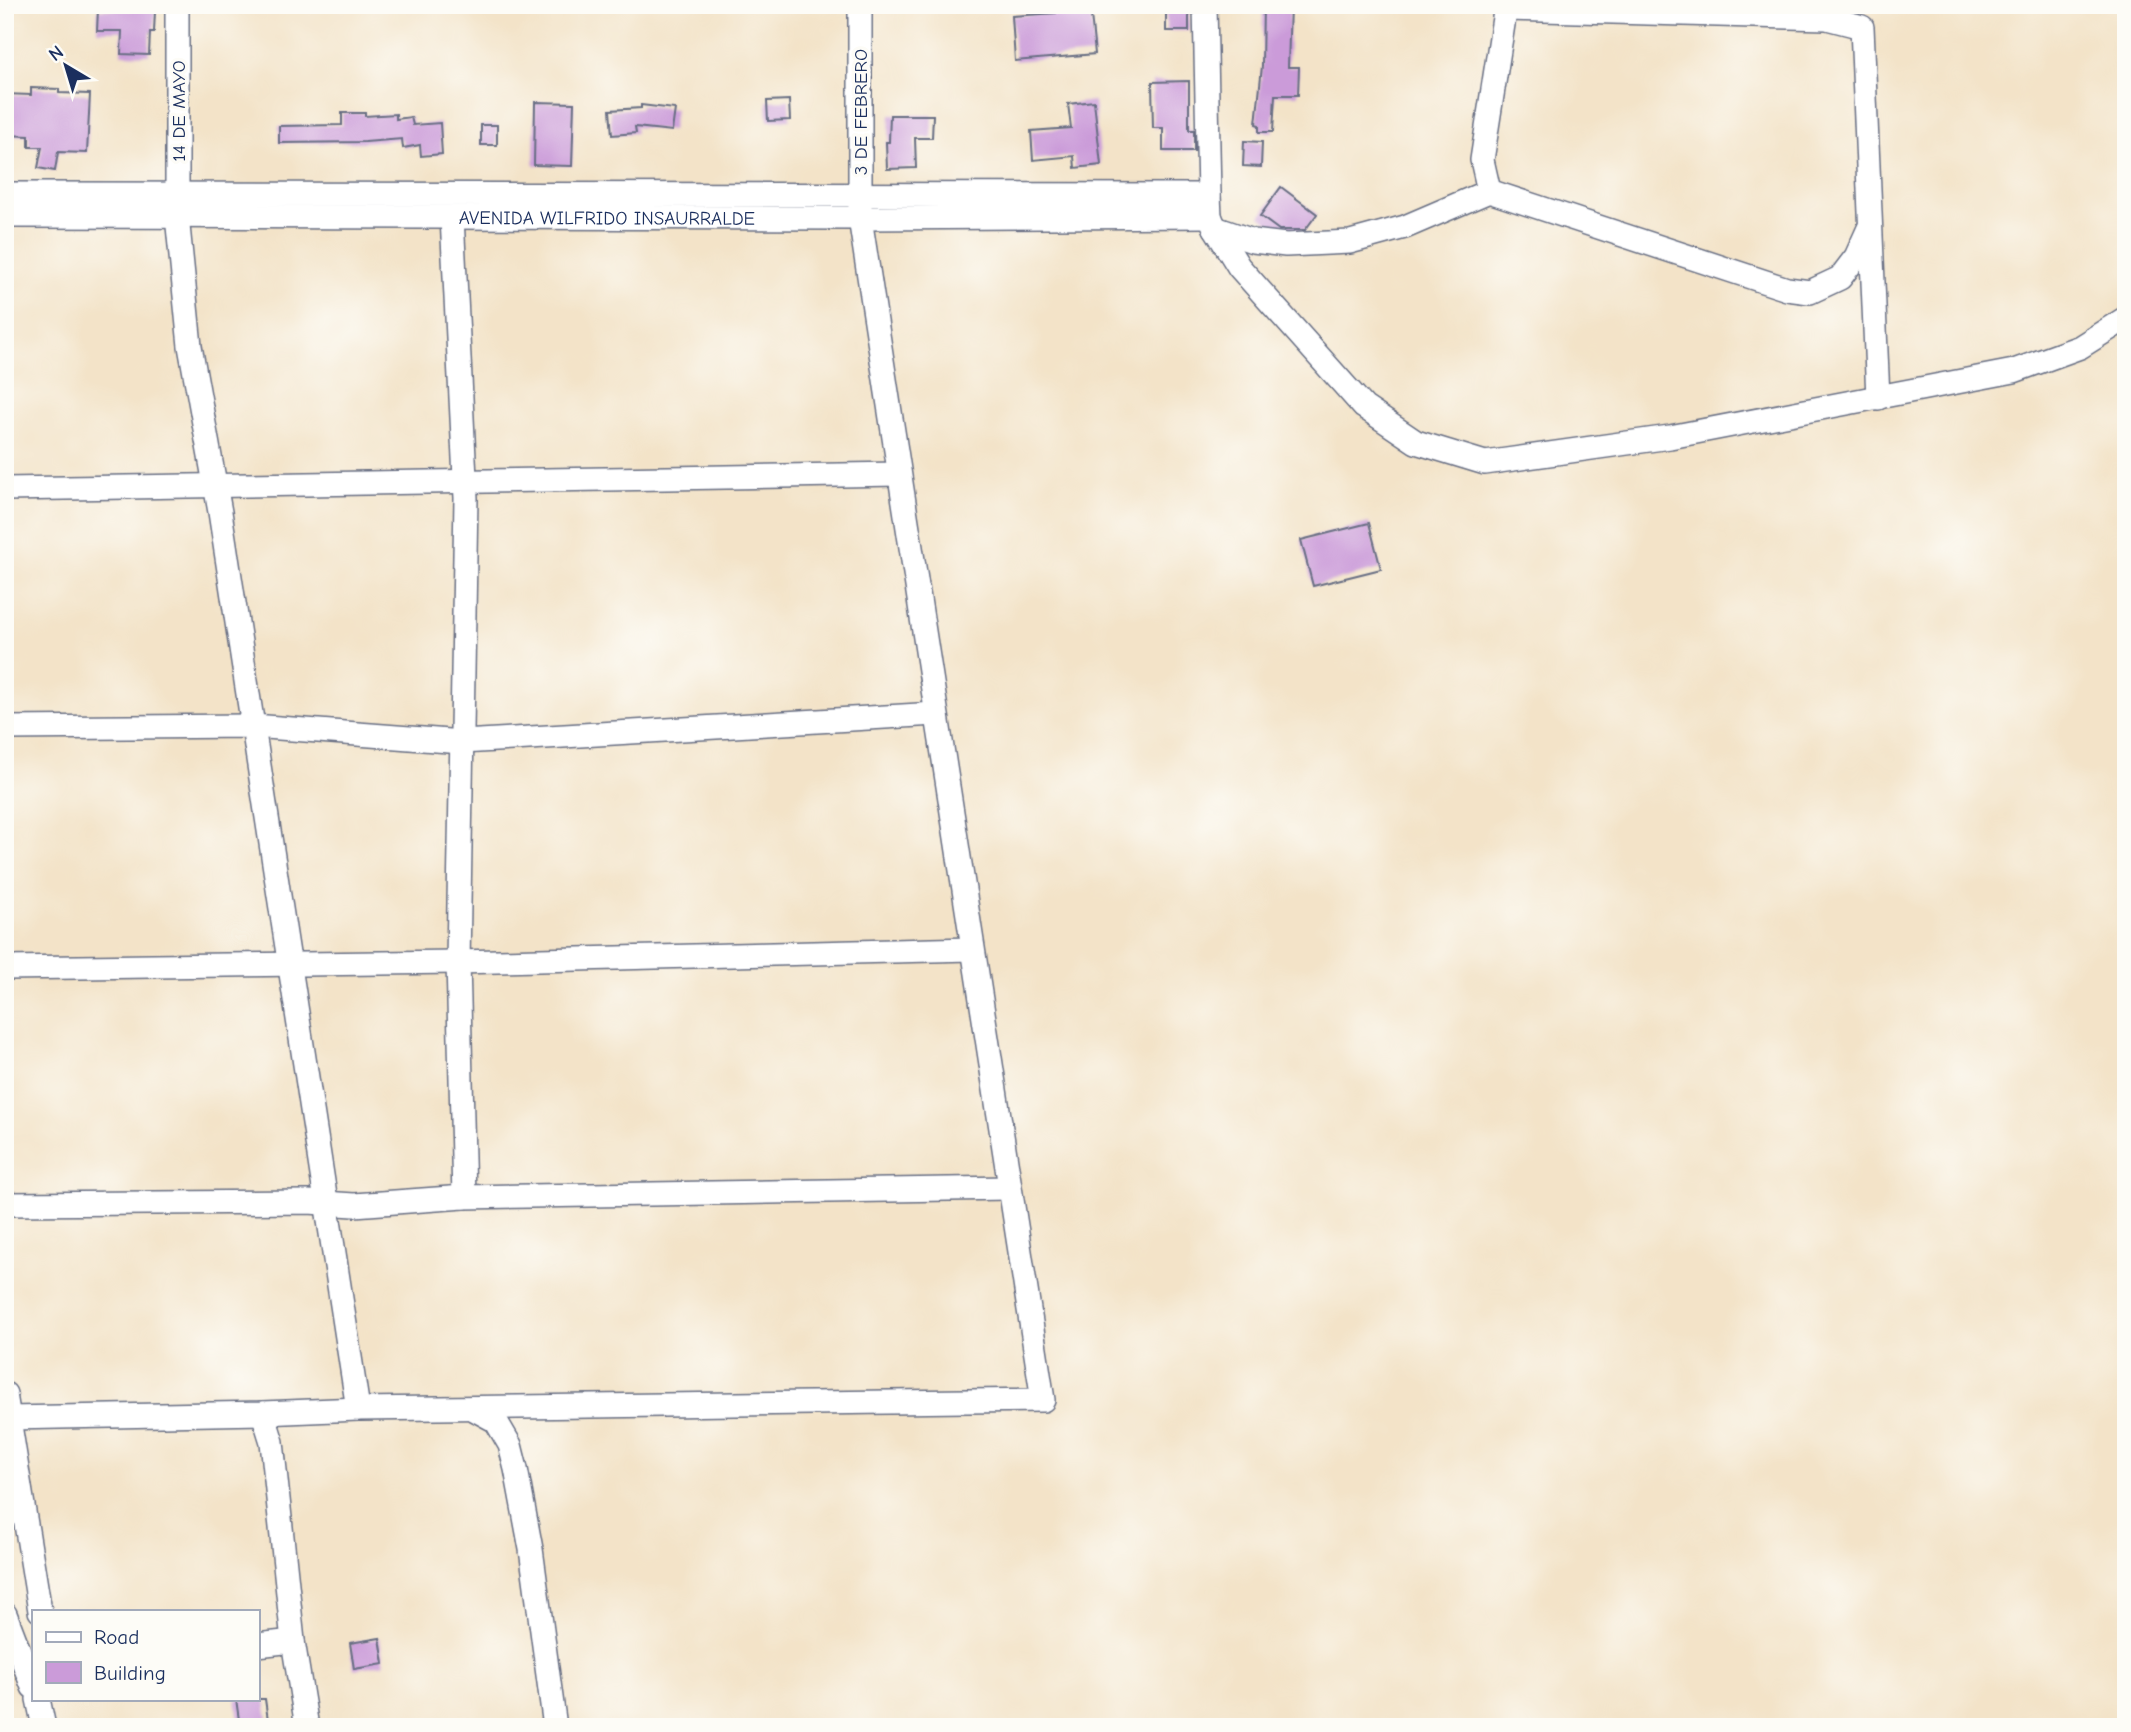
<svg xmlns="http://www.w3.org/2000/svg" width="2131" height="1732" viewBox="0 0 2131 1732" font-family="'Comic Neue',sans-serif">
	<style>
		.building { fill: #cb9bd9 }
		.lines { fill: none; stroke-linecap: round; stroke-linejoin: round }
		.minor-casing { stroke: #676e83; stroke-width: 26 }
		.minor { stroke: #fff; stroke-width: 23 }
		.labels { text-anchor: middle; stroke-width: 7; stroke-linejoin: round; paint-order: stroke }
		.street-label { font-size: 19px; fill: #1b2f5e; stroke: #fdfcf7 }
	</style>
	<rect width="100%" height="100%" fill="#fdfcf7"/>
	<filter id="ink" filterUnits="userSpaceOnUse"><feTurbulence type="fractalNoise" baseFrequency=".0143" numOctaves="2"/><feDisplacementMap in="SourceGraphic" scale="14" xChannelSelector="R" yChannelSelector="G"/><feConvolveMatrix kernelMatrix="1 2 1 2 8 2 1 2 1" color-interpolation-filters="sRGB"/></filter>
	<filter id="wash" filterUnits="userSpaceOnUse"><feTurbulence type="fractalNoise" baseFrequency=".00686" numOctaves="4" result="noise"/><feDisplacementMap in="SourceGraphic" scale="28" xChannelSelector="R" yChannelSelector="G"/><feGaussianBlur stdDeviation="1.57" result="paint"/><feColorMatrix in="noise" values="0 0 0 0 0 0 0 0 0 0 0 0 0 0 0 0 0 1.4 0 .05"/><feComposite in="paint" operator="in"/></filter>
	<g filter="url(#wash)">
		<rect width="100%" height="100%" fill="#f3e3c8"/>
		<g id="blocks">
			<!-- building -->
			<g class="building">
				<path d="M1055 5H1090L1095 54 1015 61 1012 16 1056 13Z"/>
				<rect x="1166" y="5" width="23" height="26"/>
				<path d="M1263 5H1290L1288 67H1299L1298 95H1275L1273 132H1259V125L1256 124 1262 66Z"/>
				<path d="M98 9 155 11 154 32H150L149 55 121 54 122 31H97Z"/>
				<path d="M1189 81V130H1194V151H1163V128H1153L1152 82Z"/>
				<path d="M31 88 59 89V93L90 94 87 153 58 152 55 171 38 168 42 147H29V136L5 135V94L31 95Z"/>
				<path d="M789 100 790 120 768 121 767 101Z"/>
				<path d="M1094 101 1101 165 1075 168 1074 156 1033 160 1031 131 1071 128 1068 104Z"/>
				<path d="M535 102 574 103 572 166 534 165Z"/>
				<path d="M641 105 675 109 672 131 635 127 636 133 612 135 610 110 641 108Z"/>
				<path d="M342 113H365V116L396 114V119L411 117 413 125 440 123 442 154 421 156 420 145 403 148 402 139 365 142 279 143V126L342 125Z"/>
				<path d="M890 115H933L932 138H915L916 168 887 169 886 142H889Z"/>
				<rect x="481" y="125" width="16" height="20"/>
				<path d="M1244 141 1262 142 1261 167 1243 166Z"/>
				<path d="M1281 187 1317 214 1305 230H1279L1260 216Z"/>
				<path d="M1369 523 1381 569 1313 586 1301 540Z"/>
				<path d="M380 1638 384 1664 354 1669 350 1643Z"/>
				<path d="M236 1699H265L269 1727H240Z"/>
			</g>
		</g>
	</g>
	<g filter="url(#ink)">
		<use href="#blocks" fill-opacity="0" stroke="#676e83" stroke-width="2"/>
		<g class="lines">
			<!-- minor casing -->
			<g class="minor-casing">
				<g id="minor">
					<path d="M177 5V216L190 346 220 512 358 1409"/>
					<path d="M1205 5 1209 195 1210 216 1215 228 1239 267 1364 407 1416 442 1485 463 1670 437 2014 371 2080 347 2126 318"/>
					<path d="M1506 9 1827 18 1862 27 1878 398"/>
					<path d="M1489 191 1482 160 1506 5"/>
					<path d="M5 194 1209 195"/>
					<path id="s1" d="M5 216 860 218 1210 216"/>
					<path d="M452 217 466 498 458 962 464 1197"/>
					<path d="M1215 228 1253 241 1286 245 1350 242 1405 227 1489 191 1787 289 1810 292 1840 278 1856 257 1870 226"/>
					<path d="M5 489 899 474"/>
					<path d="M5 728 253 726 462 742 936 714"/>
					<path d="M5 968 458 962 972 949"/>
					<path d="M5 1204 308 1202 354 1205 464 1197 1009 1188"/>
					<path d="M5 1394 40 1611"/>
					<path d="M472 1408 496 1421 510 1445 516 1469 531 1549 555 1727"/>
					<path d="M263 1413 272 1442 293 1641 307 1727"/>
					<path d="M9 1418 263 1413 358 1409 1043 1400 860 218V5"/>
					<path d="M5 1614 33 1687"/>
					<path d="M257 1645 293 1641"/>
					<path d="M38 1699 44 1727"/>
				</g>
			</g>
			<!-- minor -->
			<use href="#minor" class="minor"/>
		</g>
	</g>
	<g class="labels">
		<!-- street labels -->
		<g class="street-label">
			<text transform="translate(178 111) rotate(-90)" y="7">14 DE MAYO</text>
			<text transform="translate(860 112) rotate(-90)" y="7">3 DE FEBRERO</text>
			<text dy="7" stroke="none"><textPath href="#s1" startOffset="602">AVENIDA WILFRIDO INSAURRALDE</textPath></text>
		</g>
	</g>
	<!-- margin -->
	<rect width="2131" height="1732" fill="none" stroke="#fdfcf7" stroke-width="28"/>
	<!-- legend -->
	<rect x="32" y="1610" width="228" height="91" fill="#fdfcf7" stroke="#a3aaba" stroke-width="2"/>
	<rect x="46" y="1632" width="35" height="10" fill="#ffffff" stroke="#a3aaba" stroke-width="2"/>
	<text x="94" y="1644" font-size="21" fill="#1b2f5e">Road</text>
	<rect x="46" y="1662" width="35" height="21" fill="#cb9bd9" stroke="#a3aaba" stroke-width="2"/>
	<text x="94" y="1680" font-size="21" fill="#1b2f5e">Building</text>
	<!-- north arrow -->
	<g transform="translate(66 66) rotate(322)" stroke="#fdfcf7" stroke-width="5" paint-order="stroke">
	<path d="M0-5L12 26L0 18L-12 26Z" fill="#1b2f5e"/>
	<text y="-10" font-size="19" font-weight="bold" text-anchor="middle" fill="#1b2f5e">N</text>
	</g>
</svg>
